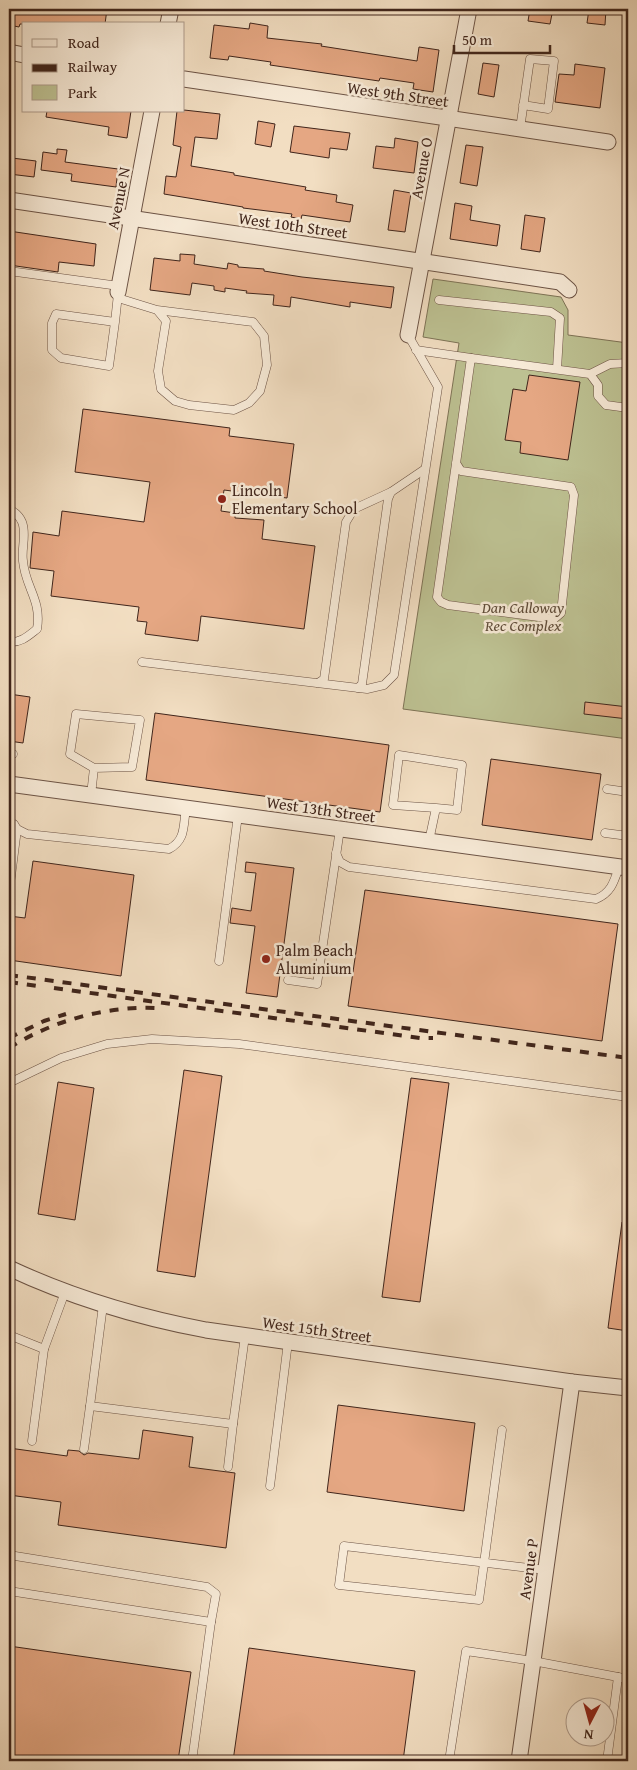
<svg xmlns="http://www.w3.org/2000/svg" width="637" height="1770" viewBox="0 0 637 1770" font-family="'Gentium Book Plus',serif">
	<style>
		.green { fill: #bdc192; stroke: #7e7356 }
		.building { fill: #e5a783; stroke: #40251b }
		.lines { fill: none; stroke-linecap: round; stroke-linejoin: round }
		.service-casing { stroke: #6c5345; stroke-width: 9 }
		.minor-casing { stroke: #6c5345; stroke-width: 17 }
		.service { stroke: #f7ead7; stroke-width: 8 }
		.minor { stroke: #f7ead7; stroke-width: 15 }
		.rail { stroke: #40251b; stroke-width: 4; stroke-dasharray: 9 9; stroke-linecap: butt }
		.poi-dot { fill: #8f2418; stroke: #f7ead7; stroke-width: 2 }
		.labels { text-anchor: middle; stroke-width: 5; stroke-linejoin: round; paint-order: stroke }
		.street-label { font-size: 16px; fill: #40251b; stroke: #f7ead7 }
		.poi-label { font-size: 16px; fill: #40251b; stroke: #f7ead7; text-anchor: start }
		.park-label { font-size: 16px; font-style: italic; fill: #5f4c39; stroke: #f7ead7 }
	</style>
	<rect width="100%" height="100%" fill="#f2dec2"/>
	<filter id="stains"><feTurbulence type="fractalNoise" baseFrequency=".004" numOctaves="4"/><feColorMatrix values="0 0 0 0 .2 0 0 0 0 .09 0 0 0 0 .02 0 0 0 .5 -.17"/></filter>
	<radialGradient id="worn" r=".72"><stop offset=".6" stop-color="#630" stop-opacity="0"/><stop offset="1" stop-color="#630" stop-opacity=".3"/></radialGradient>
	<!-- green -->
	<path class="green" d="M433 279 561 297 568 310V335L628 343V739L403 709 459 343 423 337Z"/>
	<!-- building -->
	<g class="building">
		<path d="M9 9H107L105 24H20L19 27 9 25Z"/>
		<path d="M530 9H553L550 24 528 21Z"/>
		<path d="M589 9H606L605 25 587 23Z"/>
		<path d="M250 23 268 26 267 38 322 44 321 46 417 61 419 47 439 50 433 92 413 89 414 83 380 78 379 81 270 65 271 62 229 56 228 60 210 58 214 25 249 29Z"/>
		<path d="M483 63 499 65 494 97 478 94Z"/>
		<path d="M575 64 605 68 600 108 555 102 559 74 574 75Z"/>
		<path d="M184 110 220 114 217 139 195 137 191 166 234 173V175L306 187 305 190 337 195 336 202 353 205 350 222 302 215 301 219 291 217 292 214 243 208V207L164 194 166 176 176 177 181 147 173 145 177 111H184Z"/>
		<path d="M47 111H131L127 138 108 135 109 127 46 117Z"/>
		<path d="M258 121 275 124 271 147 255 144Z"/>
		<path d="M294 126 350 133 347 150 330 148 329 158 290 152Z"/>
		<path d="M395 138 418 142 414 173 373 168 376 146 394 148Z"/>
		<path d="M466 145 483 147 477 186 460 183Z"/>
		<path d="M57 149 67 150 65 162 118 169 116 187 71 181 72 174 41 170 43 152 57 154Z"/>
		<path d="M12 158 36 161 34 177 9 174Z"/>
		<path d="M394 190 411 193 405 232 388 230Z"/>
		<path d="M455 203 472 206 470 220 500 225 497 246 450 239Z"/>
		<path d="M525 215 545 218 540 252 521 249Z"/>
		<path d="M9 231 96 244 94 266 59 262 58 272 9 265Z"/>
		<path d="M180 254 195 255 194 264 227 269 228 263 238 265V267L264 269V271L302 277 394 287 391 308 350 302V307L291 297 290 307 273 305 274 295 246 293 247 291 225 288V292L214 290V286L192 283 190 295 150 290 154 258 180 261Z"/>
		<path d="M529 375 580 382 568 460 520 453 521 442 505 440 513 389 526 391Z"/>
		<path d="M83 409 230 428 229 436 294 444 287 498 224 490 221 511 235 513V518L264 520 262 539 315 546 304 629 201 616 198 641 145 634 147 622 137 621 139 607 51 596 54 571 30 568 33 532 59 536 62 511 144 522 150 482 75 472Z"/>
		<path d="M9 694 30 697 23 743 9 741 10 712H9Z"/>
		<path d="M585 702 628 707V719L584 714Z"/>
		<path d="M155 713 389 745 380 812 146 780Z"/>
		<path d="M491 759 601 774 592 840 482 825Z"/>
		<path d="M33 861 134 875 121 976 9 960V916L25 918Z"/>
		<path d="M246 862 294 868 277 997 246 993 255 926 230 923 232 908 251 911 256 873 245 872Z"/>
		<path d="M365 890 618 924 602 1041 348 1006Z"/>
		<path d="M184 1070 222 1076 195 1277 157 1271Z"/>
		<path d="M411 1078 449 1083 420 1302 382 1297Z"/>
		<path d="M58 1082 94 1088 75 1220 38 1214Z"/>
		<path d="M622 1222H628V1331L608 1328Z"/>
		<path d="M338 1405 475 1423 464 1511 327 1492Z"/>
		<path d="M143 1430 193 1437 189 1467 235 1473 226 1548 58 1525 61 1502 9 1495V1448L67 1456 68 1450 79 1451 84 1455 88 1453 139 1459Z"/>
		<path d="M9 1646 191 1672 178 1761H9Z"/>
		<path d="M249 1648 415 1671 403 1761H233Z"/>
	</g>
	<g class="lines">
		<!-- service casing -->
		<g class="service-casing">
			<g id="service">
				<path d="M520 129 530 59 554 61 548 109 523 105"/>
				<path d="M9 271 119 286"/>
				<path d="M118 298 157 310 166 321 158 371 161 389 175 401 189 405 234 410 249 403 260 391 267 365 264 336 253 322 157 310"/>
				<path d="M439 300 551 312 560 318 557 369"/>
				<path d="M115 322 109 366 61 358 52 350V323L56 314 115 322 118 294"/>
				<path d="M416 350 471 358"/>
				<path d="M590 374 610 364 628 363"/>
				<path d="M456 463 461 471 571 487 574 495 561 613 554 619 448 605 441 602 437 597 471 358 590 374 598 385V396L606 405 628 408"/>
				<path d="M9 509C15 512 19 515 22 522 27 534 21 549 23 561 25 587 42 600 37 629 28 636 21 643 9 642"/>
				<path d="M142 662 367 689 384 685 394 675 438 387 408 335"/>
				<path d="M318 683 324 679 346 522 354 509 391 492"/>
				<path d="M358 688 362 684 388 499 391 492 425 469"/>
				<path d="M9 754H13"/>
				<path d="M607 789 628 792"/>
				<path d="M91 795 94 768 70 754 76 714 140 720 132 767 94 768"/>
				<path d="M9 823 14 824 17 829 9 892"/>
				<path d="M17 829 27 834 169 849C186 840 183 826 186 808"/>
				<path d="M605 833 628 836"/>
				<path d="M429 841 436 808 457 810 462 765 399 755 393 805 436 808"/>
				<path d="M336 853 340 862 349 867 596 899C611 893 614 882 619 867"/>
				<path d="M219 961 238 815"/>
				<path d="M288 980 317 984 340 829"/>
				<path d="M9 1083 61 1058 107 1044 152 1039 239 1044 628 1097"/>
				<path d="M103 1305 90 1406 233 1424 245 1336"/>
				<path d="M9 1335 44 1349 65 1292"/>
				<path d="M502 1430 479 1600 339 1585 344 1546 546 1570"/>
				<path d="M32 1441 44 1349"/>
				<path d="M84 1449 90 1406"/>
				<path d="M228 1467 233 1424"/>
				<path d="M270 1486 288 1342"/>
				<path d="M9 1555 207 1587 216 1594 211 1622"/>
				<path d="M9 1591 211 1622 192 1761"/>
				<path d="M449 1761 466 1651 533 1661 618 1677"/>
				<path d="M607 1761 618 1677 628 1679"/>
			</g>
		</g>
		<!-- minor casing -->
		<g class="minor-casing">
			<g id="minor">
				<path d="M168 24 171 9"/>
				<path d="M9 52 24 55"/>
				<path d="M184 79 608 142"/>
				<path d="M9 200 560 282 569 290"/>
				<path d="M118 292 152 111"/>
				<path d="M408 335 469 9"/>
				<path d="M9 784 628 868"/>
				<path d="M9 1268C73 1298 137 1317 206 1330L572 1382 628 1388"/>
				<path d="M519 1761 572 1382"/>
			</g>
		</g>
		<!-- service -->
		<use href="#service" class="service"/>
		<!-- minor -->
		<use href="#minor" class="minor"/>
		<!-- rail -->
		<g class="rail">
			<path d="M9 975 628 1058"/>
			<path d="M9 982 37 986"/>
			<path d="M54 988 420 1038H433"/>
			<path d="M9 1038 44 1021 66 1014"/>
			<path d="M9 1048C52 1021 105 1006 156 1008"/>
		</g>
	</g>
	<!-- markers -->
	<g class="poi-dot">
		<circle cx="222" cy="499" r="5"/>
		<circle cx="266" cy="959" r="5"/>
	</g>
	<g class="labels">
		<!-- street labels -->
		<g class="street-label">
			<text transform="translate(398 94) rotate(8)" y="6">West 9th Street</text>
			<text transform="translate(421 168) rotate(-80)" y="6">Avenue O</text>
			<text transform="translate(118 198) rotate(-79)" y="6">Avenue N</text>
			<text transform="translate(293 225) rotate(8)" y="6">West 10th Street</text>
			<text transform="translate(321 809) rotate(8)" y="6">West 13th Street</text>
			<text transform="translate(317 1329) rotate(8)" y="6">West 15th Street</text>
			<text transform="translate(528 1569) rotate(-82)" y="6">Avenue P</text>
		</g>
		<!-- poi labels -->
		<g class="poi-label">
			<text x="232" y="496">Lincoln<tspan x="232" dy="18">Elementary School</tspan></text>
			<text x="276" y="956">Palm Beach<tspan x="276" dy="18">Aluminium</tspan></text>
		</g>
		<!-- park labels -->
		<g class="park-label">
			<text x="523" y="613">Dan Calloway<tspan x="523" dy="18">Rec Complex</tspan></text>
		</g>
	</g>
	<!-- margin -->
	<rect width="637" height="1770" fill="none" stroke="#f2dec2" stroke-width="30"/>
	<rect x="10" y="10" width="617" height="1750" fill="none" stroke="#40251b" stroke-width="2.5"/>
	<rect x="15" y="15" width="607" height="1740" fill="none" stroke="#40251b"/>
	<!-- legend -->
	<rect x="22" y="22" width="162" height="90" fill="#f7ead7" stroke="#ae9b8c"/>
	<rect x="32" y="39" width="25" height="8" fill="#f7ead7" stroke="#ae9b8c"/>
	<text x="68" y="48" font-size="15" fill="#40251b">Road</text>
	<rect x="32" y="64" width="25" height="8" fill="#40251b" stroke="#ae9b8c"/>
	<text x="68" y="72" font-size="15" fill="#40251b">Railway</text>
	<rect x="32" y="85" width="25" height="15" fill="#bdc192" stroke="#ae9b8c"/>
	<text x="68" y="98" font-size="15" fill="#40251b">Park</text>
	<!-- north arrow -->
	<g transform="translate(590 1722) rotate(186)"><circle r="24" fill="#f7ead7" stroke="#ae9b8c"/>
	<path d="M0-4L9 19L0 12L-9 19Z" fill="#8f2418"/>
	<text y="-8" font-size="14" font-weight="bold" text-anchor="middle" fill="#40251b">N</text>
	</g>
	<!-- scale -->
	<path d="M454 45v8h96v-8" fill="none" stroke="#40251b" stroke-width="2.5"/>
	<text x="462" y="45" font-size="15" fill="#40251b" stroke="#f7ead7" stroke-width="4" paint-order="stroke">50 m</text>
	<rect width="100%" height="100%" filter="url(#stains)"/>
	<rect width="100%" height="100%" fill="url(#worn)"/>
</svg>
